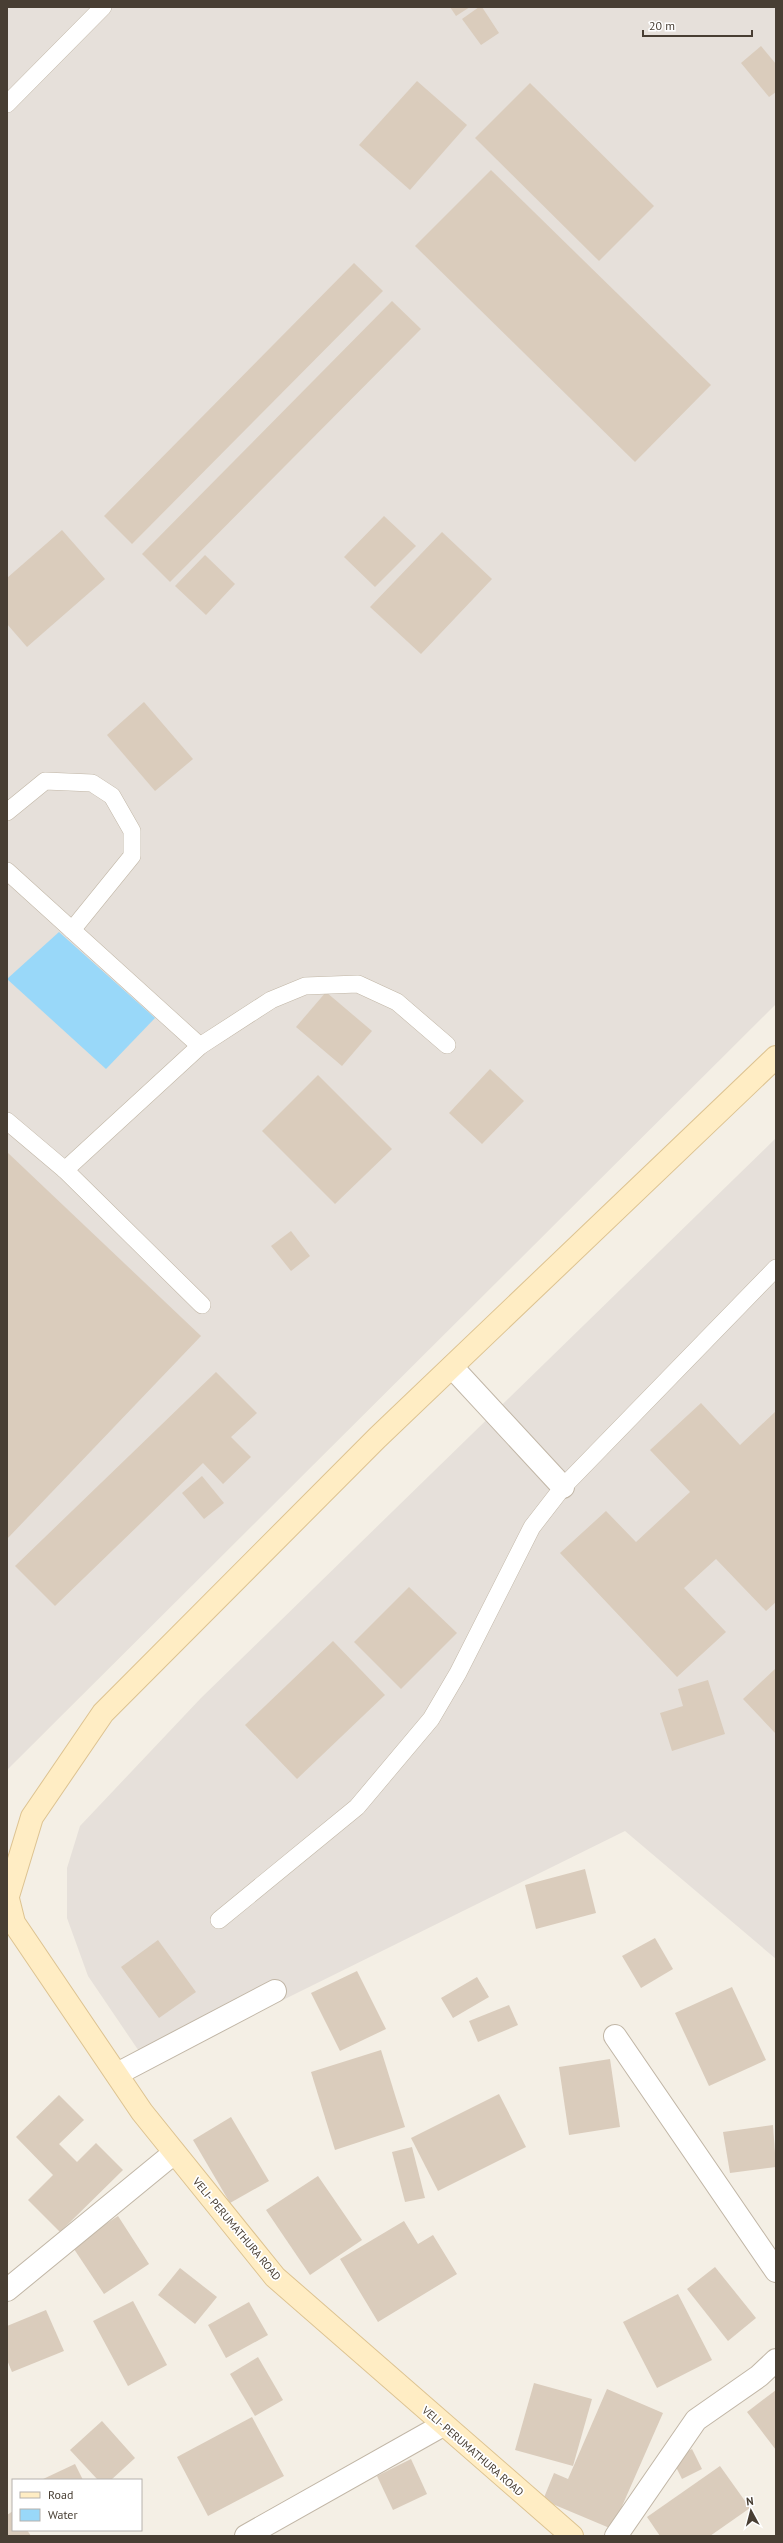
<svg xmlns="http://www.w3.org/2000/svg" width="783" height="2543" viewBox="0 0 783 2543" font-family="'PT Sans',sans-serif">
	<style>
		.industrial { fill: #e6e0da }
		.water { fill: #99d8f9 }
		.building { fill: #daccbc }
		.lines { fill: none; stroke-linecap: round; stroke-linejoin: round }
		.lane-casing { stroke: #c1b6a6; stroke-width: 18 }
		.street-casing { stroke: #c1b6a6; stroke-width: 24 }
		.secondary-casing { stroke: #ddc391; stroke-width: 24 }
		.lane { stroke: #fff; stroke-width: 17 }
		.street { stroke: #fff; stroke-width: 22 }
		.secondary { stroke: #ffedc4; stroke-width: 22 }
		.labels { text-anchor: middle; stroke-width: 3.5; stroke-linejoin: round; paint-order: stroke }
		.street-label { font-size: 11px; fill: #483e33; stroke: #fff }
	</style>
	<rect width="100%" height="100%" fill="#f4efe5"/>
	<!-- industrial -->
	<g class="industrial">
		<path d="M7 7H776V1004L7 1770Z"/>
		<path d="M776 1138V1959L625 1831 149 2066 88 1976 67 1918V1868L80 1826 201 1698Z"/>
	</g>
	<!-- water -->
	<path class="water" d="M59 932 155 1018 106 1069 7 979Z"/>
	<!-- building -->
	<g class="building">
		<path d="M450 7H470L456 16Z"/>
		<path d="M479 7H482L499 33 481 45 462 19Z"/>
		<path d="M761 46 776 64V92L769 97 741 63Z"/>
		<path d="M417 81 467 125 410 190 359 145Z"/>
		<path d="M530 83 654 206 599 261 475 138Z"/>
		<path d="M491 170 711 385 635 462 415 246Z"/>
		<path d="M354 263 383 291 132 544 104 516Z"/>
		<path d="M392 301 421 329 170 582 142 554Z"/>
		<path d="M384 516 416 546 375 587 344 557Z"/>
		<path d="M62 530 105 579 27 647 7 624V578Z"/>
		<path d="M442 532 492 579 421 654 370 607Z"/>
		<path d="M205 555 235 584 206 615 175 586Z"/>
		<path d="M144 702 193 759 155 791 107 735Z"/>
		<path d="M326 992 372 1031 342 1066 296 1027Z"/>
		<path d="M490 1069 524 1101 482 1144 449 1113Z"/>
		<path d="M318 1075 392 1149 335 1204 262 1131Z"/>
		<path d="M7 1152 201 1336 7 1539Z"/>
		<path d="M291 1231 310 1256 291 1271 271 1246Z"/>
		<path d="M216 1372 257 1413 231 1437 251 1457 223 1484 203 1463 55 1606 15 1566Z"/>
		<path d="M701 1403 740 1445 776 1411V1602L766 1611 716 1559 684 1588 726 1632 677 1677 560 1553 606 1511 636 1542 690 1492 650 1450Z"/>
		<path d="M202 1476 224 1503 204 1519 182 1493Z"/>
		<path d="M409 1587 457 1633 401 1689 354 1642Z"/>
		<path d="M333 1641 385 1695 297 1779 245 1725Z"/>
		<path d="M776 1668V1734L743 1699Z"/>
		<path d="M708 1680 725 1734 672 1751 660 1713 683 1706 678 1689Z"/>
		<path d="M585 1869 596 1913 536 1929 525 1885Z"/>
		<path d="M655 1938 673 1969 641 1988 622 1956Z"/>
		<path d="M158 1940 196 1992 159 2018 121 1967Z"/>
		<path d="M357 1971 386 2029 340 2051 311 1993Z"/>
		<path d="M477 1977 489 1997 453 2018 441 1998Z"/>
		<path d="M732 1987 766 2060 709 2086 675 2013Z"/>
		<path d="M509 2005 518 2025 478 2042 469 2021Z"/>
		<path d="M381 2050 405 2127 335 2150 311 2072Z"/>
		<path d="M610 2059 620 2127 569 2135 559 2067Z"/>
		<path d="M499 2094 526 2147 438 2191 411 2138Z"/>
		<path d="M59 2095 84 2120 59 2144 77 2162 96 2143 123 2170 60 2232 28 2200 53 2175 16 2137Z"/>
		<path d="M231 2117 269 2181 230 2203 193 2140Z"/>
		<path d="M773 2125 776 2167 730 2173 723 2132Z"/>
		<path d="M412 2147 425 2198 405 2202 392 2152Z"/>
		<path d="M318 2176 362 2240 310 2275 266 2210Z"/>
		<path d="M118 2216 149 2264 104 2294 72 2246Z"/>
		<path d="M404 2221 418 2244 433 2235 457 2274 378 2322 340 2259Z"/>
		<path d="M715 2267 756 2318 728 2341 687 2289Z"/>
		<path d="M180 2268 217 2297 195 2324 158 2295Z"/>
		<path d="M678 2294 712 2360 657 2388 623 2322Z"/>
		<path d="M133 2301 167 2365 128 2386 93 2321Z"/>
		<path d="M249 2302 268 2335 226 2358 208 2325Z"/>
		<path d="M46 2310 64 2351 12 2372 7 2360V2326Z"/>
		<path d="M258 2357 283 2400 255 2416 230 2374Z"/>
		<path d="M534 2383 592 2399 573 2466 515 2450Z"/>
		<path d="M607 2389 663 2413 612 2529 543 2500 554 2473 568 2479Z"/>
		<path d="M776 2390V2450L747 2412Z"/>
		<path d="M252 2417 284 2476 208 2516 177 2457Z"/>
		<path d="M102 2421 135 2458 111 2480H98L70 2450Z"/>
		<path d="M692 2449 702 2469 682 2479 672 2459Z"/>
		<path d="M411 2459 427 2494 393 2510 377 2476Z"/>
		<path d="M75 2464 83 2480H41Z"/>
		<path d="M720 2466 750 2508 710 2536H660L647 2517Z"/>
		<path d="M13 2511V2530H27L31 2536H7V2515Z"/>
	</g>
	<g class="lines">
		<!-- lane casing -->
		<g class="lane-casing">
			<g id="lane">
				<path d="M7 104 103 7"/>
				<path d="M7 812 45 781 92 783 112 796 132 831V856L72 930"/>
				<path d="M7 871 200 1046"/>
				<path d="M7 1121 65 1170 202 1305"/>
				<path d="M65 1170 200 1046 271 1000 305 986 358 984 397 1002 447 1045"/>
				<path d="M219 1920 357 1807 431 1719 458 1673 532 1527 563 1487 776 1268"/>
			</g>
		</g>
		<!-- street casing -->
		<g class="street-casing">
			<g id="street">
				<path d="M452 1367 563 1487"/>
				<path d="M615 2036 776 2271"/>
				<path d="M117 2074 275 1991"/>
				<path d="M7 2290 174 2153"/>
				<path d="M246 2536 443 2425"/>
				<path d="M616 2536 696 2420 759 2376 776 2360"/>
			</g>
		</g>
		<!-- secondary casing -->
		<g class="secondary-casing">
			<g id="secondary">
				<path d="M7 1895 14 1923 142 2112 275 2277 572 2536"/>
				<path d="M8 1896 32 1817 103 1713 377 1438 776 1057"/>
			</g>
		</g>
		<!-- lane -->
		<use href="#lane" class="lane"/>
		<!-- street -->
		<use href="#street" class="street"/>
		<!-- secondary -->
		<use href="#secondary" class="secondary"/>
	</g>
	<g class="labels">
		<!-- street labels -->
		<g class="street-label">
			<text transform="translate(237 2229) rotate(50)" y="4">VELI- PERUMATHURA ROAD</text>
			<text transform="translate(473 2451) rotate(41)" y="4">VELI- PERUMATHURA ROAD</text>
		</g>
	</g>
	<!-- border -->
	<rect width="783" height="2543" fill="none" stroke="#483e33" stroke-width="16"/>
	<!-- legend -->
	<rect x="12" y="2479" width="130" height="52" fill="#ffffff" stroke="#b6b2ad"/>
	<rect x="20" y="2492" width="20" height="6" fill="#ffedc4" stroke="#b6b2ad"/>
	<text x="48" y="2499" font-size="12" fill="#483e33">Road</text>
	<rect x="20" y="2509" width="20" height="12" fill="#99d8f9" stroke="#b6b2ad"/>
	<text x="48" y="2519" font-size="12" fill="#483e33">Water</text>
	<!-- north arrow -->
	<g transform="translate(751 2511) rotate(353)" stroke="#ffffff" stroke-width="3" paint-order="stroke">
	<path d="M0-3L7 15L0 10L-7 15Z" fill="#483e33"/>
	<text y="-6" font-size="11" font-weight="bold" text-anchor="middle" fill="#483e33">N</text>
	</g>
	<!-- scale -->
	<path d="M643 30v6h109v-6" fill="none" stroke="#483e33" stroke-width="2"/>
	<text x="649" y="30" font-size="12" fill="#483e33" stroke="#ffffff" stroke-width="3" paint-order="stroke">20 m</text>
</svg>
